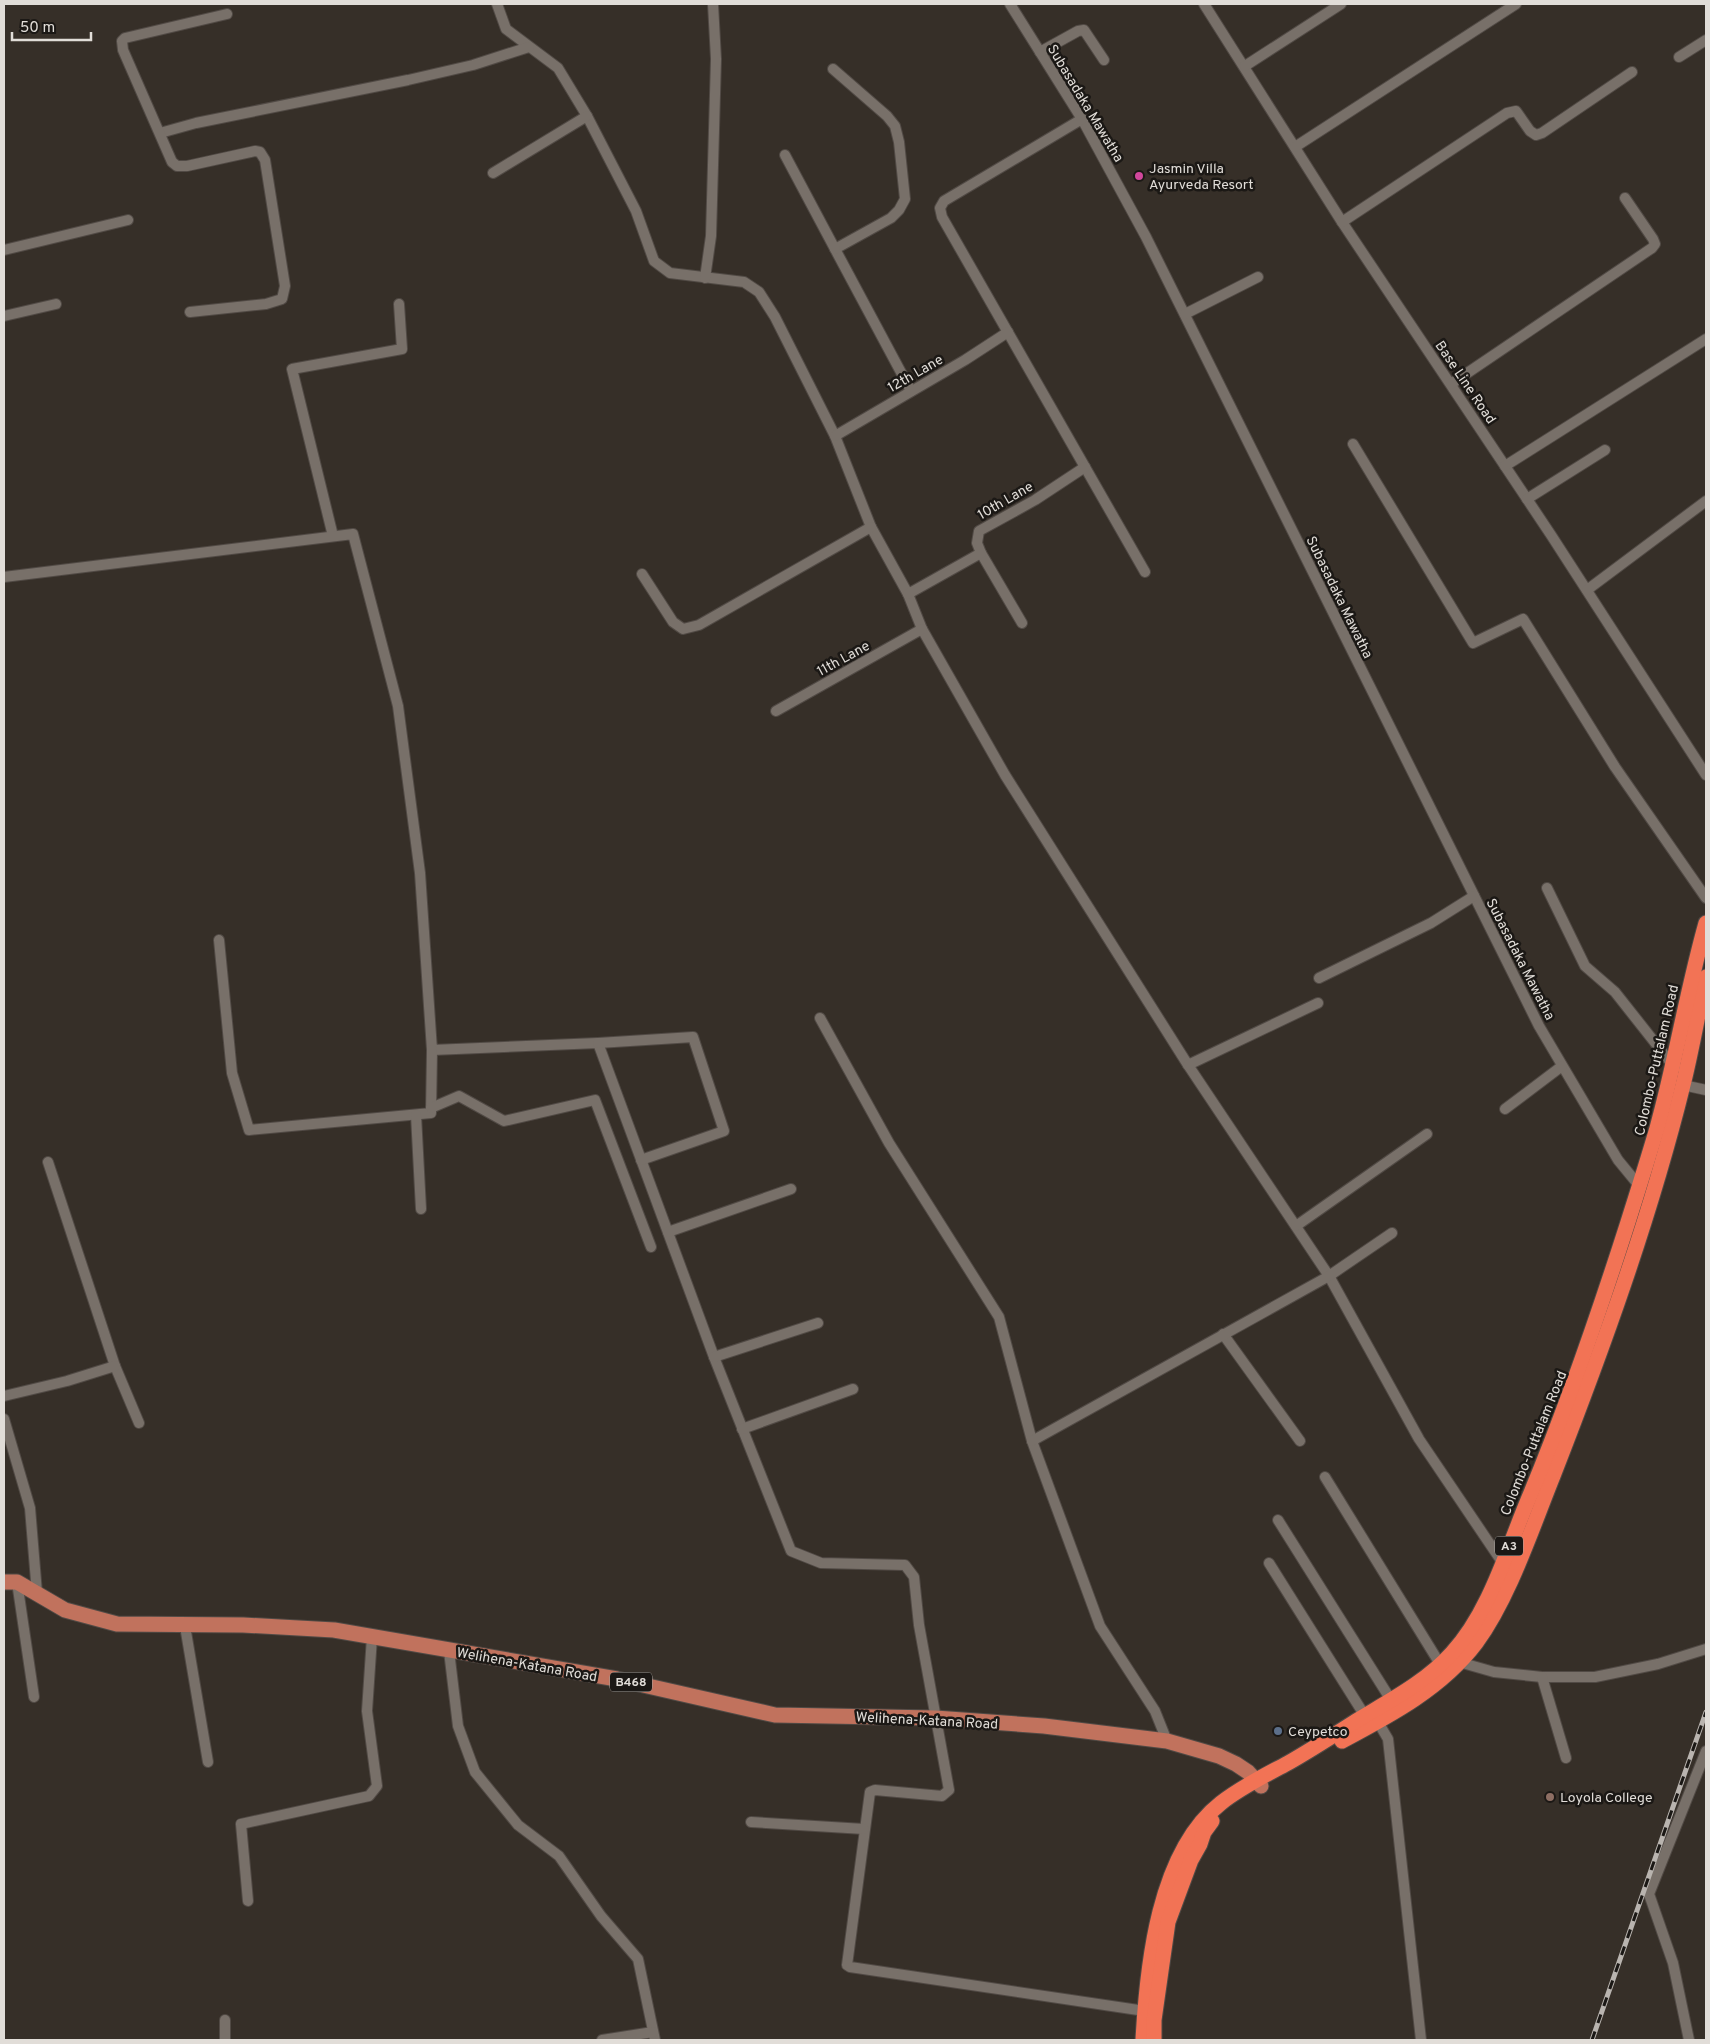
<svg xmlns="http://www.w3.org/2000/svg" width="1710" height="2044" viewBox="0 0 1710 2044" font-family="Overpass,sans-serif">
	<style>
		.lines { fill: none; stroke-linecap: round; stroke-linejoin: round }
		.street-casing { stroke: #514a45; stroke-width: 12 }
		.primary-casing { stroke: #514a45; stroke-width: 17 }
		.highway-casing { stroke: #514a45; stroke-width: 17 }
		.street { stroke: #787069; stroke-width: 10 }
		.primary { stroke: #c1725d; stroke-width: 15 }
		.highway { stroke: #f27355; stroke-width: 15 }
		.rail-casing { stroke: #b9b4af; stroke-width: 5 }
		.rail { stroke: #1b1815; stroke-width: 3; stroke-dasharray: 9; stroke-linecap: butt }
		.hotel-dot { fill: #d1479c; stroke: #1b1815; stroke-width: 2 }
		.service-dot { fill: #5c6f8a; stroke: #1b1815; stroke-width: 2 }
		.education-dot { fill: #8d6e63; stroke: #1b1815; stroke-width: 2 }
		.labels { text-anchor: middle; stroke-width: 5; stroke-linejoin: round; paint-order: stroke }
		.shield { fill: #1b1815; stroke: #a6a29e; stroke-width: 1 }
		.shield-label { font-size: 12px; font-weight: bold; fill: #e1ddd8 }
		.street-label { font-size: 14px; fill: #e1ddd8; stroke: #1b1815 }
		.poi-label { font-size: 14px; fill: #e1ddd8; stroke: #1b1815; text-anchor: start }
	</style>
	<rect width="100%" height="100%" fill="#362f28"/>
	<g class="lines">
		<!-- street casing -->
		<g class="street-casing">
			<g id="street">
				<path d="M497 4 506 29 558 68 587 116 636 211 654 261 670 273 744 282 759 292 775 317 835 436 871 527 908 594 922 629 1005 775 1188 1065 1329 1276 1419 1439 1502 1562"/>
				<path d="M1010 4 1082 119 1146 237 1539 1026 1618 1160 1641 1188"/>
				<path d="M1204 4 1342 222 1551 535 1706 775"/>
				<path d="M1040 52 1078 31 1084 30 1104 60"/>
				<path d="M1679 57 1706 40"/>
				<path d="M1245 66 1341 4"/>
				<path d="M833 69 887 116 895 126 899 142 905 199 899 210 891 218 835 249 911 391"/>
				<path d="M1082 119 944 201 940 208 942 217 1145 572"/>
				<path d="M160 133 196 123 408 80 473 65 529 47"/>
				<path d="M1295 147 1516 4"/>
				<path d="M785 155 835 249"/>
				<path d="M493 173 587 116"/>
				<path d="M1342 222 1507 113 1516 111 1530 131 1536 135 1542 133 1632 72"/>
				<path d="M4 250 128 220"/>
				<path d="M705 278 711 236 716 59 713 4"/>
				<path d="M190 312 266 304 282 299 285 286 265 160 260 152 255 151 187 166H177L172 162 123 50 122 41 125 38 227 14"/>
				<path d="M1185 314 1258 277"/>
				<path d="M4 316 56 304"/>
				<path d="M1451 384 1652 248 1655 244 1653 239 1625 198"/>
				<path d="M835 436 965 360 1008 332"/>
				<path d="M1353 444 1473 643 1523 619 1615 767 1706 898"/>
				<path d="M1505 466 1706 339"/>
				<path d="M1527 499 1605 450"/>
				<path d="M333 536 292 369 402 349 399 304"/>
				<path d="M981 553 1022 623"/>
				<path d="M642 574 673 622 683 629 699 625 871 527"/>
				<path d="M4 577 353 534 398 706 420 873 432 1050 598 1043 714 1357 791 1551 821 1563 905 1565 914 1577 919 1625 949 1790 942 1796 875 1790 870 1792 847 1965 850 1967 1145 2011"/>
				<path d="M1587 590 1706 501"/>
				<path d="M908 594 981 553 977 543 979 531 1035 500 1085 467"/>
				<path d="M776 711 922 629"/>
				<path d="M1547 888 1585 966 1615 992 1675 1068"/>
				<path d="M219 940 232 1073 249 1130 431 1113 432 1050"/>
				<path d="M1319 978 1431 923 1474 896"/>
				<path d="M820 1018 889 1143 999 1317 1032 1441 1100 1626 1155 1711 1167 1741"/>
				<path d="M598 1043 693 1037 724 1131 641 1160"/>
				<path d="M1188 1065 1318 1003"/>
				<path d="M1683 1085 1706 1090"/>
				<path d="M431 1108 459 1096 504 1121 595 1100 651 1247"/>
				<path d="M1505 1109 1562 1066"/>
				<path d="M416 1115 421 1209"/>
				<path d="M48 1162 115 1366 139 1423"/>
				<path d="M1296 1226 1427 1134"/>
				<path d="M668 1232 791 1189"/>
				<path d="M1223 1334 1300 1441"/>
				<path d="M714 1357 818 1323"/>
				<path d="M4 1396 67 1381 115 1366"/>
				<path d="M4 1419 30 1508 37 1593"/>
				<path d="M742 1429 853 1389"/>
				<path d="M1032 1441 1329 1276 1392 1233"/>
				<path d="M1325 1477 1440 1664"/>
				<path d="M1278 1520 1391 1700"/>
				<path d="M1269 1563 1365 1716"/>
				<path d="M17 1582 34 1697"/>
				<path d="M185 1626 208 1762"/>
				<path d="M449 1651 458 1726 475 1772 518 1825 559 1856 601 1916 638 1959 655 2040"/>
				<path d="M1459 1662 1494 1672 1542 1677H1595L1658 1664 1706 1649"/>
				<path d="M1542 1677 1566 1758"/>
				<path d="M1378 1722 1388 1739 1421 2040"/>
				<path d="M751 1822 864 1829"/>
				<path d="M248 1901 241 1824 369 1796 377 1786 367 1711 372 1637"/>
				<path d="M225 2040V2020"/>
				<path d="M602 2040 653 2032"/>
				<path d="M1689 2040 1673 1963 1649 1894 1706 1751"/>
			</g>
		</g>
		<!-- primary casing -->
		<g class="primary-casing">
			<path id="primary" d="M4 1582H17L65 1610 117 1624 243 1625 334 1630 617 1679 775 1715 935 1718 1044 1726 1167 1741 1219 1756 1236 1764 1248 1772 1261 1786"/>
		</g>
		<!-- highway casing -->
		<g class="highway-casing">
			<g id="highway">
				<path d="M1342 1741C1391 1715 1442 1688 1476 1643 1509 1598 1532 1528 1553 1476 1603 1348 1650 1218 1683 1085 1692 1049 1698 1013 1706 977"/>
				<path d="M1143 2040C1147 1966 1158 1852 1221 1803 1241 1787 1266 1775 1288 1763 1311 1750 1334 1735 1356 1721 1389 1701 1426 1682 1452 1653 1489 1613 1507 1550 1528 1500 1566 1409 1598 1316 1628 1222 1638 1190 1648 1159 1657 1128 1676 1060 1687 990 1706 923"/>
				<path d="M1154 2040V2020L1168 1922 1191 1860 1200 1844 1204 1832 1212 1821"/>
			</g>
		</g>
		<!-- street -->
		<use href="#street" class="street"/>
		<!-- primary -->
		<use href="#primary" class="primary"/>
		<!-- highway -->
		<use href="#highway" class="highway"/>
		<!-- rail casing -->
		<g class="rail-casing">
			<path id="rail" d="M1592 2040 1706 1712"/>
		</g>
		<!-- rail -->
		<use href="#rail" class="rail"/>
	</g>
	<!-- markers -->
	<circle class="hotel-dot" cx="1139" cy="176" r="5"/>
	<circle class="service-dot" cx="1278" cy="1731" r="5"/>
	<circle class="education-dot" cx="1550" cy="1797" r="5"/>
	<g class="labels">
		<!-- shield labels -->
		<g class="shield">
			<rect x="1495" y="1536.5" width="28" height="19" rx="4"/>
			<rect x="610" y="1672.5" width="42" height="19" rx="4"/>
		</g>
		<g class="shield-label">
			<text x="1509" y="1550">A3</text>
			<text x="631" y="1686">B468</text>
		</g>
		<!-- street labels -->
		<g class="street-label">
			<text transform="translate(1086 103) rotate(59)" y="5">Subasadaka Mawatha</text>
			<text transform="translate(915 373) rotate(-30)" y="5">12th Lane</text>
			<text transform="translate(1466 382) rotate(56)" y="5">Base Line Road</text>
			<text transform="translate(1005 500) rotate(-30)" y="5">10th Lane</text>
			<text transform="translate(1340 597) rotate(64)" y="5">Subasadaka Mawatha</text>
			<text transform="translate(843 658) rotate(-29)" y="5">11th Lane</text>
			<text transform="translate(1521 959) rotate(63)" y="5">Subasadaka Mawatha</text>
			<text transform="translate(1656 1060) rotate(-77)" y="5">Colombo-Puttalam Road</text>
			<text transform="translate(1533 1443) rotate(-68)" y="5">Colombo-Puttalam Road</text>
			<text transform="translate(527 1664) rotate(10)" y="5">Welihena-Katana Road</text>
			<text transform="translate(927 1720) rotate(3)" y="5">Welihena-Katana Road</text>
		</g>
		<!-- poi labels -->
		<g class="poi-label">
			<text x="1149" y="173">Jasmin Villa<tspan x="1149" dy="16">Ayurveda Resort</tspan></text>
			<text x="1288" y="1736">Ceypetco</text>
			<text x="1560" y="1802">Loyola College</text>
		</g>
	</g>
	<!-- border -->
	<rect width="1710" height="2044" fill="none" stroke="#e1ddd8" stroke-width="10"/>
	<!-- scale -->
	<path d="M12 32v8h79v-8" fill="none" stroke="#e1ddd8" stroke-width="2.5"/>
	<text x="20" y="32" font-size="15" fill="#e1ddd8" stroke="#1b1815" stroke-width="4" paint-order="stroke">50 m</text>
</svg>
